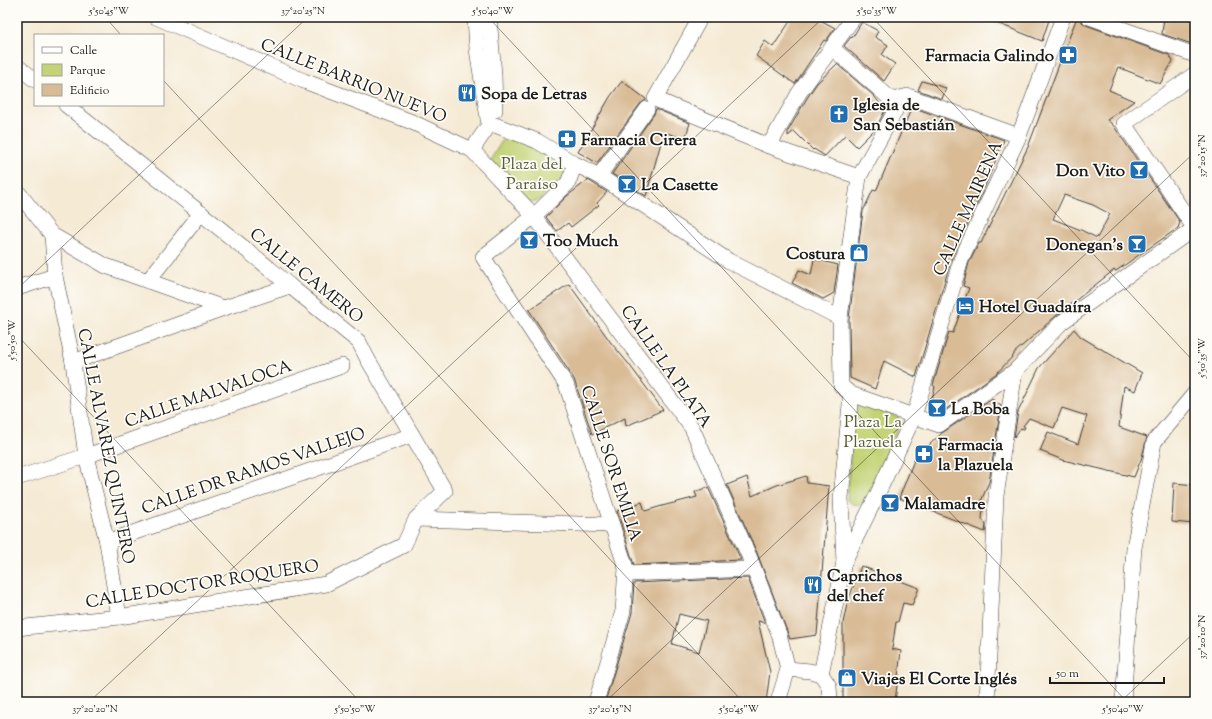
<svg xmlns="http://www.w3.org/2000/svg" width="1212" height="719" viewBox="0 0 1212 719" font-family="'Sorts Mill Goudy',serif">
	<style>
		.green { fill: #c3d376; stroke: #707849 }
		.building { fill: #d9bc96; fill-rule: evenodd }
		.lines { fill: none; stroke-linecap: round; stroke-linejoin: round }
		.minor-casing { stroke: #3d3b38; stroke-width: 16 }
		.minor { stroke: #fff; stroke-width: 15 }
		.ticks { fill: none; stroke: #1c1c1c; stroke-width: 1; stroke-opacity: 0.45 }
		.labels { text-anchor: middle; stroke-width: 3.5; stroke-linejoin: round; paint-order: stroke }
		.poi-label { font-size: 17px; font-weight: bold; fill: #1c1c1c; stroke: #fdfcf7; text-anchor: start }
		.street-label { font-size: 17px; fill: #1c1c1c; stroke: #fdfcf7 }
		.park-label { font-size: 17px; fill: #565c3c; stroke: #fdfcf7 }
		.neatline { fill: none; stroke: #1c1c1c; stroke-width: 1.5 }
		.ticks-label { font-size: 10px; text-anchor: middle; fill: #1c1c1c }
	</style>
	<rect width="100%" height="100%" fill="#fdfcf7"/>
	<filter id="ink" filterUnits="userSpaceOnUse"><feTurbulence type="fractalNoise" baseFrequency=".025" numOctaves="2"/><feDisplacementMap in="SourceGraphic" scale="8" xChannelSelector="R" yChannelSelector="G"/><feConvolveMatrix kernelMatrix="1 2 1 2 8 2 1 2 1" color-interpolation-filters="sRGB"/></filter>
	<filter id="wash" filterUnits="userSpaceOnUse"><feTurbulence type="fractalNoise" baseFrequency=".012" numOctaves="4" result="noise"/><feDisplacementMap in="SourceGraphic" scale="16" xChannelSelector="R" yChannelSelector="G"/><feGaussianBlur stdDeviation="0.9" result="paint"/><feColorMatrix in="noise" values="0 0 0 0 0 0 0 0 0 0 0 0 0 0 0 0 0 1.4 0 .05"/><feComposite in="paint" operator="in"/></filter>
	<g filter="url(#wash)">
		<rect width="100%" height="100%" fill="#f5ead4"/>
		<!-- green -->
		<g class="green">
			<path d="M516 135 563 160 567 169 566 177 538 201 529 202 492 167 491 159 505 136Z"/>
			<path d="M861 402 899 418V425L867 499 860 505 852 504 847 500 854 407Z"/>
		</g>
		<g id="blocks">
			<!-- building -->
			<g class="building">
				<path d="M793 17H815L835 28 826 41 824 40 795 84 756 56 765 41 773 47Z"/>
				<path d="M982 17H1050L1042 41Z"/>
				<path d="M1077 17H1080L1082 22 1086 25 1169 55 1173 61 1160 84 1118 67 1109 90 1134 101 1107 120 1113 125 1180 222 1178 228 1116 271 1114 270 1056 316 1014 353V355L997 373 938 415 929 411 935 387 933 385 949 332 953 333 969 288 963 286 969 263 979 243H981L1028 147ZM1064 195 1093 205 1110 214 1097 238 1081 230 1053 219Z"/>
				<path d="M1164 17H1188L1195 19V45L1162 34Z"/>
				<path d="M862 22 878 31 875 37 888 45 882 55 895 64 884 81 844 46 851 37 852 38Z"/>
				<path d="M837 64 874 96 885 110 876 128 857 147 845 135 825 156 814 149 813 150 794 131 788 136V131L807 98 817 83Z"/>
				<path d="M622 81 646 99V100L640 104 597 163 578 152 610 97Z"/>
				<path d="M922 81 946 88 942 99 918 90Z"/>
				<path d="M912 107 1004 140 983 191 952 257 916 377 884 361 875 389 850 378 849 319 863 211 873 190 876 191Z"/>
				<path d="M656 109 690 123 685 139 664 132 646 196 612 174 654 114Z"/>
				<path d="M588 180 607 192 597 203 599 205 571 227 568 223 557 231 546 217 567 196Z"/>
				<path d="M814 259 838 265 834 293 823 299 792 283 799 270 811 275Z"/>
				<path d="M569 284 612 344 628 363 663 410 626 426 625 418 592 434 574 379 529 310Z"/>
				<path d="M1074 329 1081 337 1142 373 1135 391 1124 386 1119 427 1147 437 1142 457 1134 477 1063 460 1040 451 1048 432 1078 444 1087 416 1062 408 1054 428 1029 418 1023 426 1025 427 1024 429 1021 428 1014 437 1018 412 1039 368Z"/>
				<path d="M992 399 1001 406 989 482 979 506 983 509 982 519 986 525 985 532 899 498 915 458 942 433Z"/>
				<path d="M806 476 807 483 829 486 817 635 790 639 757 553 727 485 747 477 752 496 777 485Z"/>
				<path d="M1174 483 1195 485V524L1172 522Z"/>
				<path d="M708 487 741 560 634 565 617 511 642 502 645 511 662 506 697 497 695 492Z"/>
				<path d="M861 566 919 588 912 605 903 603 898 622H896L892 649 901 651 895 702H843V623L847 604Z"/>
				<path d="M748 578 765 623 758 621 770 672 766 702H605L632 613 634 583ZM679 614 707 621 699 652 672 644Z"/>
			</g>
		</g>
	</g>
	<g filter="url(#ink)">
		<use href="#blocks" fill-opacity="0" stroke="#3d3b38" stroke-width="1"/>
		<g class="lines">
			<!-- minor casing -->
			<g class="minor-casing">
				<g id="minor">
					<path d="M156 17 304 81 412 122 472 150"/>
					<path d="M475 17 477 49 489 125"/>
					<path d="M489 17 494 75 495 110"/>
					<path d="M698 17V22L655 99 769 146 859 177"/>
					<path d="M1089 17 1195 55"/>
					<path d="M832 48 892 100"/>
					<path d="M17 66 35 80"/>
					<path d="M892 100 895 111 859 177 840 318 841 386 851 394 939 425 1015 371 1062 322 1195 228"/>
					<path d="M892 100 908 96 1019 136"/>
					<path d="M769 146 799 93 854 17"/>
					<path d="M575 164 568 183 534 216 472 150 489 125H495L537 141 575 164 599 176 729 261 840 318"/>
					<path d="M599 176 647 109"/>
					<path d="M17 191 52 235 106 266 224 308"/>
					<path d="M1195 229 1124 124 1195 74"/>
					<path d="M52 235 55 276 73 362 86 456 107 542 119 617"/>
					<path d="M148 281 201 213"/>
					<path d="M17 288 55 276"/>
					<path d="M73 362 224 308 290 286"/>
					<path d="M851 394 841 498 844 562 878 493 914 416 961 260 1019 136 1063 17"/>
					<path d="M17 478 86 456 342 366"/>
					<path d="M416 519 612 525"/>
					<path d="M107 542 412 435"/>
					<path d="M626 574 754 569"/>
					<path d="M17 628 119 617 326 584 404 545 416 519 445 491 367 358 359 342 290 286 269 268 66 105"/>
					<path d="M788 669 810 671 821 674"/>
					<path d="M821 674 844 562"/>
					<path d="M821 674 829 686 830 702"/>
					<path d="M596 702 623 611 626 568 566 384 483 257 534 216 692 428 749 556 779 634 788 669 778 702"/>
					<path d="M987 702 996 496 1015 371"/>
					<path d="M1123 702 1134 548 1154 442 1195 393"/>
				</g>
			</g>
			<!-- minor -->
			<use href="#minor" class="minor"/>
		</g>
	</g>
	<!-- ticks -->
	<path class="ticks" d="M105 17 121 35M488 17 1127 702M872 17 1195 363M163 80 743 702M17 289 308 17M17 335 360 702M89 702 824 17M605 702 1195 152M1120 702 1195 632"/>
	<!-- icons -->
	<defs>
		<g id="pharmacy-square" transform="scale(1)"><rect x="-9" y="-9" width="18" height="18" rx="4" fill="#1f6fb2" stroke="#fdfcf7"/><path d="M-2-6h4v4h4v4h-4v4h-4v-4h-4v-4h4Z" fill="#fff"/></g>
		<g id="restaurant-square" transform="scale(1)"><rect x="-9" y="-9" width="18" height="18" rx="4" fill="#1f6fb2" stroke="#fdfcf7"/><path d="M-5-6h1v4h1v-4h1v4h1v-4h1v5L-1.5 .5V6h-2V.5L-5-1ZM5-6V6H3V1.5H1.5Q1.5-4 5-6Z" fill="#fff"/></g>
		<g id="church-square" transform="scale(1)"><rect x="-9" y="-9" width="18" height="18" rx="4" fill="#1f6fb2" stroke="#fdfcf7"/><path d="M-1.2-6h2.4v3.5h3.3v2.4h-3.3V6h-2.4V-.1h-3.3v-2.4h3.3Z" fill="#fff"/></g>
		<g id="bar-square" transform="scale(1)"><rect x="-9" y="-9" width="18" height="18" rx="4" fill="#1f6fb2" stroke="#fdfcf7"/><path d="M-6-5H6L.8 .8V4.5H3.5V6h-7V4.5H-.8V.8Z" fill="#fff"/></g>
		<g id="shop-square" transform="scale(1)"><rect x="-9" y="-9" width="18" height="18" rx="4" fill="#1f6fb2" stroke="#fdfcf7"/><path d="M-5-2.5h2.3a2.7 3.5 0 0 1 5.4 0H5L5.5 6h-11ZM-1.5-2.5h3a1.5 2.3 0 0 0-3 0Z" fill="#fff"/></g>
		<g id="hotel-square" transform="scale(1)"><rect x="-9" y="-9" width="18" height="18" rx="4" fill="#1f6fb2" stroke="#fdfcf7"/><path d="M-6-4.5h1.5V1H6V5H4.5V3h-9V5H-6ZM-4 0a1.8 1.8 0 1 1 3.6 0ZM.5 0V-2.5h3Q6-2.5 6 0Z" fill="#fff"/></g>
	</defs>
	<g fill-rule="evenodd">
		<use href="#pharmacy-square" x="1068" y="55"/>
		<use href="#restaurant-square" x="467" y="93"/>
		<use href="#church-square" x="839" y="114"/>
		<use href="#pharmacy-square" x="567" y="139"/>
		<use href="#bar-square" x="1139" y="170"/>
		<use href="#bar-square" x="627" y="184"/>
		<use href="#bar-square" x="529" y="240"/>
		<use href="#bar-square" x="1137" y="244"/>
		<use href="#shop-square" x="859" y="253"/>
		<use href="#hotel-square" x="965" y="306"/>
		<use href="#bar-square" x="937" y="408"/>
		<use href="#pharmacy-square" x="924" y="454"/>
		<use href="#bar-square" x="890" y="503"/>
		<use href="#restaurant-square" x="813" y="585"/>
		<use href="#shop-square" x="847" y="678"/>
	</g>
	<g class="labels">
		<!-- poi labels -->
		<g class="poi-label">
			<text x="1054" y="61" text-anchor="end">Farmacia Galindo</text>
			<text x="481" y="99">Sopa de Letras</text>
			<text x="853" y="110">Iglesia de<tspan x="853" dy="20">San Sebastián</tspan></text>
			<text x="581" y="145">Farmacia Cirera</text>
			<text x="1125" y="176" text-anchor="end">Don Vito</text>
			<text x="641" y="190">La Casette</text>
			<text x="543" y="246">Too Much</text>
			<text x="1123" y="250" text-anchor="end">Donegan's</text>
			<text x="845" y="259" text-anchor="end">Costura</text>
			<text x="979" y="312">Hotel Guadaíra</text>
			<text x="951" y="414">La Boba</text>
			<text x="938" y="450">Farmacia<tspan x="938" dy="20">la Plazuela</tspan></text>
			<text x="904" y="509">Malamadre</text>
			<text x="827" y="581">Caprichos<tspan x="827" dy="20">del chef</tspan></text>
			<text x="861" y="684">Viajes El Corte Inglés</text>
		</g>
		<!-- street labels -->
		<g class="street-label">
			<text transform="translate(354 80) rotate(22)" y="6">CALLE BARRIO NUEVO</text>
			<text transform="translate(967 208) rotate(-66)" y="6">CALLE MAIRENA</text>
			<text transform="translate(307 275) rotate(39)" y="6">CALLE CAMERO</text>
			<text transform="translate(667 366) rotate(55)" y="6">CALLE LA PLATA</text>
			<text transform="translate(208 393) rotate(-19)" y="6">CALLE MALVALOCA</text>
			<text transform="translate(107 446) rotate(79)" y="6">CALLE ALVAREZ QUINTERO</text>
			<text transform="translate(612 463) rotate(72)" y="6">CALLE SOR EMILIA</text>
			<text transform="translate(253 470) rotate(-19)" y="6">CALLE DR RAMOS VALLEJO</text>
			<text transform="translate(202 583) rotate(-9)" y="6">CALLE DOCTOR ROQUERO</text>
		</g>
		<!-- park labels -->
		<g class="park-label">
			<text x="532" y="169">Plaza del<tspan x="532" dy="20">Paraíso</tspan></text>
			<text x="873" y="427">Plaza La<tspan x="873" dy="20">Plazuela</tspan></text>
		</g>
	</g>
	<!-- margin -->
	<rect width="1212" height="719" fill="none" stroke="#fdfcf7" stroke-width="44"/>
	<!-- legend -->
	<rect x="34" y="34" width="130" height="72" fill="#fdfcf7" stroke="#a3a29f"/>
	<rect x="42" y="47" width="20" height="6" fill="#ffffff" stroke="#a3a29f"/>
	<text x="70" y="54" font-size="12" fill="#1c1c1c">Calle</text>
	<rect x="42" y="64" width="20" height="12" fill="#c3d376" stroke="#a3a29f"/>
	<text x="70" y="74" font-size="12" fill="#1c1c1c">Parque</text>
	<rect x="42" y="84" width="20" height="12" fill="#d9bc96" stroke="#a3a29f"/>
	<text x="70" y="94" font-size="12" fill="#1c1c1c">Edificio</text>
	<!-- scale -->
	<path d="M1050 677v6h114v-6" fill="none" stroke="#1c1c1c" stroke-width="2"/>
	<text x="1056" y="677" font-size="12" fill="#1c1c1c" stroke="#fdfcf7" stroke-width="3" paint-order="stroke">50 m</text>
	<rect x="22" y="22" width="1168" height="675" class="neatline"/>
	<g class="ticks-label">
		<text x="109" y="14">5°50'45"W</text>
		<text x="303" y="14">37°20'25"N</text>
		<text x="493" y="14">5°50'40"W</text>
		<text x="877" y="14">5°50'35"W</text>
		<text transform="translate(1201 156) rotate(-90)" y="4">37°20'15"N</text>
		<text transform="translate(11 340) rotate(-90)" y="4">5°50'50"W</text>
		<text transform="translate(1201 358) rotate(-90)" y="4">5°50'35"W</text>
		<text transform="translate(1201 637) rotate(-90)" y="4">37°20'10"N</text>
		<text x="95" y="712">37°20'20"N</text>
		<text x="355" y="712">5°50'50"W</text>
		<text x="610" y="712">37°20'15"N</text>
		<text x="739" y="712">5°50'45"W</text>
		<text x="1123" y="712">5°50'40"W</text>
	</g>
</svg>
